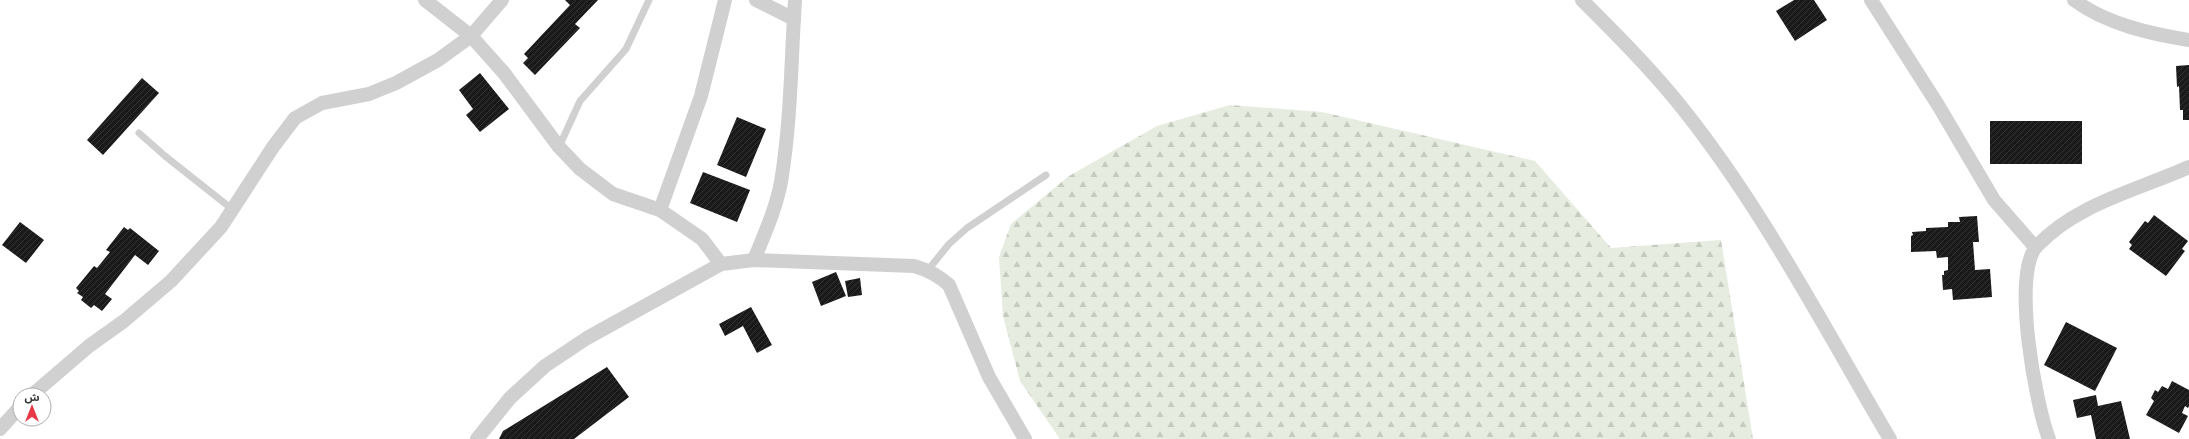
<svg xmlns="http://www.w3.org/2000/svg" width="2189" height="439" viewBox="0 0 2189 439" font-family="'Alegreya Sans','Noto Sans Arabic',sans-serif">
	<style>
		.forest { fill: url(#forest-firs) }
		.building { fill: url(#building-hatch) }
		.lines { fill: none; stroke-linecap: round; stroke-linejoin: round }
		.service { stroke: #d0d0d0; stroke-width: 7 }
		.minor { stroke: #d0d0d0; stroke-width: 14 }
	</style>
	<defs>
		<pattern id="forest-firs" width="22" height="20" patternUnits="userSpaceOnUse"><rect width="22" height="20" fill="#e6ecdf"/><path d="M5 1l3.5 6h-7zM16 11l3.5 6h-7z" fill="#c6cbc0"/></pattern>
		<pattern id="building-hatch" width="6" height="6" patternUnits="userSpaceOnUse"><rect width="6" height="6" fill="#1a1a1a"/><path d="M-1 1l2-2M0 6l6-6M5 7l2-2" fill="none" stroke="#333"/></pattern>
	</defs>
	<rect width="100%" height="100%" fill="#fff"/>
	<!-- forest -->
	<path class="forest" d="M1230 105 1322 112 1535 161 1611 248 1721 240 1753 439H1060L1020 381 1003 316 999 257 1011 224 1069 176 1157 126Z"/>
	<!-- building -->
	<g class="building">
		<path d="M565 0H598L575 24 580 28 535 75 523 63 528 58 524 54 570 5Z"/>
		<path d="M1794 0H1814L1827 20 1795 41 1776 11Z"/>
		<path d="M2189 65V120H2183V110H2180L2179 86 2177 87 2176 66Z"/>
		<path d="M480 73 509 109 480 132 466 115 473 109 459 90Z"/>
		<path d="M142 78 159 93 103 155 87 140Z"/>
		<path d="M737 117 766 129 746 177 717 165Z"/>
		<rect x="1990" y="121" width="92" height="43"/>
		<path d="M703 172 750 190 737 222 690 203Z"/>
		<path d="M2154 215 2188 241 2182 249 2185 251 2166 276 2129 249 2132 245 2129 242 2145 221 2148 223Z"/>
		<path d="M1977 216 1979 242H1973L1975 270 1990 269 1992 297 1953 300 1952 289 1943 290 1942 275H1944V271L1948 270V257L1937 258 1936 251 1911 252V236L1913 235 1912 232 1926 231V228L1948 227V222H1960L1959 217Z"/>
		<path d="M20 222 44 240 26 263 2 245Z"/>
		<path d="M124 227 128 230 130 228 159 251 148 265 135 255 105 294 112 299 102 311 94 305 91 308 81 300 83 297 77 293 79 291 76 288 94 266 97 268 110 252 106 250Z"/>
		<path d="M836 272 846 296 821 306 812 282Z"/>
		<path d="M860 278 862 295 848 297 845 281Z"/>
		<path d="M751 307 772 345 757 353 743 326 725 336 719 324Z"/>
		<path d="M2066 322 2117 348 2095 391 2044 365Z"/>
		<path d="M607 367 629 397 574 439H499L503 431Z"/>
		<path d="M2172 381 2189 390V406L2188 408 2185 406 2182 413 2188 416 2179 433 2146 415 2154 401 2151 398 2155 390 2158 392 2162 386 2168 389Z"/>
		<path d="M2096 395 2098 406 2121 401 2130 439H2096L2091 415 2077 418 2073 400Z"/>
	</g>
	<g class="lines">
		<!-- service -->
		<g class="service">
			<path d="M139 133 165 156 232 209"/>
			<path d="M559 147 580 101 626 49 649 0"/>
			<path d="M928 270 949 244 967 228 1046 175"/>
		</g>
		<!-- minor -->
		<g class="minor">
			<path d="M425 0 471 36 504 73 559 147 580 169 613 194 660 210 702 239 721 264"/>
			<path d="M756 0 794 19"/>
			<path d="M1582 0C1614 32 1646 64 1675 99 1760 203 1822 324 1890 439"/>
			<path d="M1871 0 1938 105 1994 200 2035 247"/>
			<path d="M2074 0C2106 24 2151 34 2189 40"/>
			<path d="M660 210 701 96 725 0"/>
			<path d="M754 260C764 235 776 209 781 182 791 122 791 61 795 0"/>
			<path d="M32 395 89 346 124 321 171 281 221 227 273 147 295 118 322 103 369 94 396 83 438 60 471 36 502 0"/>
			<path d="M0 429 20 407"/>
			<path d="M477 439 510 398 545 366 587 338 721 264 754 260 914 266C928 270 938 275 949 285L989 377 1025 439"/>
			<path d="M2049 439C2036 406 2011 273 2037 246 2076 204 2138 190 2189 167"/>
		</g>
	</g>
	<!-- north arrow -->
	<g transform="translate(32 407)"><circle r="19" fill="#ffffff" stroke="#adadad"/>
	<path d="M0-3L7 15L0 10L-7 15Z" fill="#e63946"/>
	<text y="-6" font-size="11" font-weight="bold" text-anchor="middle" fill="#333333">ش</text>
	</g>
</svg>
